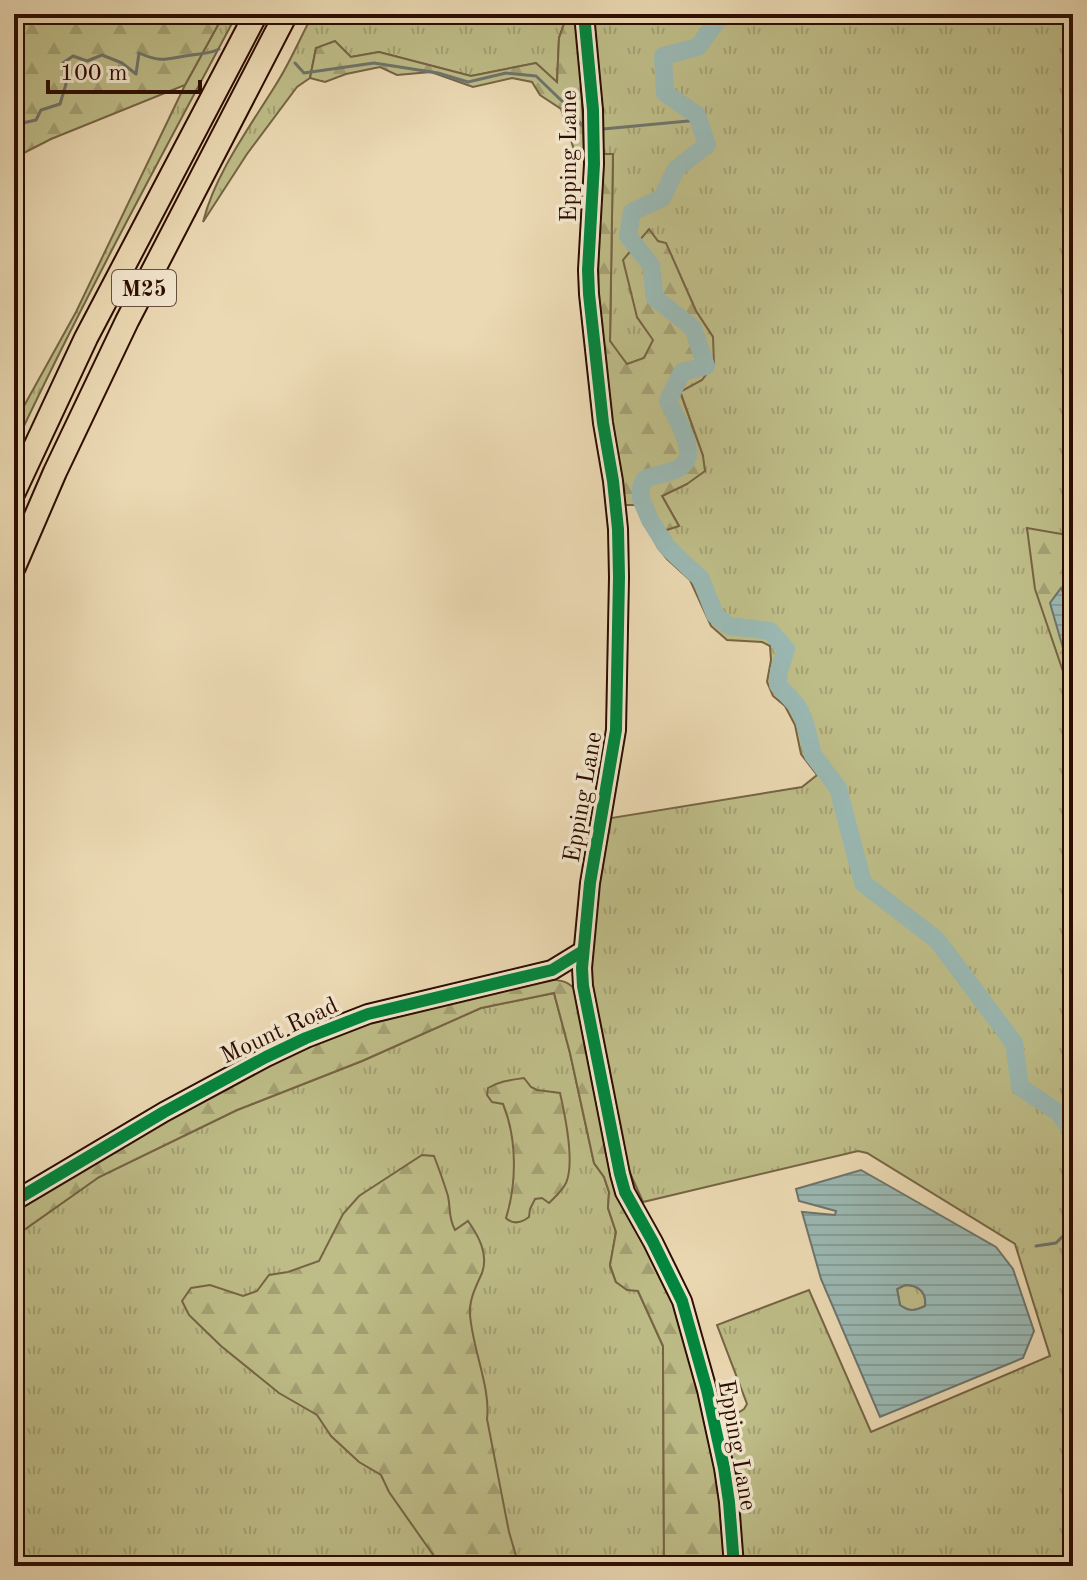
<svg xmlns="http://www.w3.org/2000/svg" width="1087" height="1580" viewBox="0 0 1087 1580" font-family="'Old Standard TT',serif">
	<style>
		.grass { fill: url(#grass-tufts); stroke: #766444; stroke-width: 2 }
		.forest { fill: url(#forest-firs); stroke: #766444; stroke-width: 2 }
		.water { fill: url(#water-rules); stroke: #6e746c; stroke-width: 2; fill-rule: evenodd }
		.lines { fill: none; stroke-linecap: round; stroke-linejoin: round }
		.stream { stroke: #6e746c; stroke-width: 3 }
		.river { stroke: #9ab9b4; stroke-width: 18 }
		.secondary-casing { stroke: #2d0c00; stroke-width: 22 }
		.highway-casing { stroke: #2d0c00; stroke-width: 26 }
		.secondary { stroke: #f2e6ce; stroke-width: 18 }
		.highway { stroke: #ebd9b3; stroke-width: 22 }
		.cycleway-casing { stroke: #f2e6ce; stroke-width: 17 }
		.cycleway { stroke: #00873e; stroke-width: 12 }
		.labels { text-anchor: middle; stroke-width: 7; stroke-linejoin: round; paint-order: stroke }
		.shield { fill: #f2e6ce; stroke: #684d3e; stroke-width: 2 }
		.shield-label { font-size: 22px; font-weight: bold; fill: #2d0c00 }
		.street-label { font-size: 24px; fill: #2d0c00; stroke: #f2e6ce }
	</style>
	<defs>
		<pattern id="grass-tufts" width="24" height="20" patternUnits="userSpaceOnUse" patternTransform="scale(2)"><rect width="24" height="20" fill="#bebd88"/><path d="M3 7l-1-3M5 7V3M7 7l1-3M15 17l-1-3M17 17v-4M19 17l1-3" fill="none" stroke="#a4a174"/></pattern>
		<pattern id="forest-firs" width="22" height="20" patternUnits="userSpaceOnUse" patternTransform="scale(2)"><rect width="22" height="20" fill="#bebd88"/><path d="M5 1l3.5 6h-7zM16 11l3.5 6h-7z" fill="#a4a174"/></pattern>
		<pattern id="water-rules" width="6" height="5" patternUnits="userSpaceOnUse" patternTransform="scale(2)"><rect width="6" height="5" fill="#9ab9b4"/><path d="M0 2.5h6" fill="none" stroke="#859e99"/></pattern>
	</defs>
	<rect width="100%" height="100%" fill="#ebd9b3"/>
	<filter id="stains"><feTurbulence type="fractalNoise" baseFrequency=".0025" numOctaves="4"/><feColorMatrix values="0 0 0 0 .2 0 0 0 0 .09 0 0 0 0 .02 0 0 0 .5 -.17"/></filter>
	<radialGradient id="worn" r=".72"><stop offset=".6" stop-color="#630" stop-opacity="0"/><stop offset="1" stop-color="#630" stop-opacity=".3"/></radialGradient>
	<!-- grass -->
	<g class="grass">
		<path d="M224 14H237C161 157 83 300 14 447V424L76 312 185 85Z"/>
		<path d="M313 14H562L564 24 559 38 557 83 536 63 471 76 379 52 351 57 316 48 310 78 297 87 247 154 203 222C215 174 249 128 275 86 290 63 300 38 313 14Z"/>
		<path d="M587 14H1073V16L1062 19 1068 52H1073V536L1027 529 1071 691 1073 690V1566H741L730 1482 725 1421 744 1409 747 1404 717 1325 809 1290 871 1432 1050 1356 1015 1244 867 1153 858 1151 643 1202 626 1164 588 971 605 819 802 787 817 775 801 754 795 725 785 706 773 696 767 682 771 660 770 646 762 642 727 640 711 626 690 580 667 559 658 548 651 535 679 526 662 496 687 484 703 456 680 391 702 379 713 337 696 311 666 244 637 317 654 340 644 358 626 365 610 341 613 155 599 154Z"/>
		<path d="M554 993 570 1053 594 1163 604 1177 609 1192 608 1208 616 1232 610 1266 616 1282 638 1291 663 1346 664 1566H14V1237L99 1177 237 1110 362 1061 481 1008Z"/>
		<path d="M905 1285C918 1285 927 1292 925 1306 915 1311 909 1312 900 1305L897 1289Z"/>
	</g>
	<!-- forest -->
	<g class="forest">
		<path d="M14 14H224L185 85 51 139 14 158Z"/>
		<path d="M562 14H574L580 51 584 153 576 156 561 109 540 95 532 82 512 78 473 87 431 72 397 75 380 67 346 74 325 82 310 78 316 48 335 41 351 57 379 52 471 76 536 63 557 82 559 38 564 24Z"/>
		<path d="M599 154H613L610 341 627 364 644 358 653 340 637 317 623 260 649 229 658 241 666 243 696 311 713 337 714 364 702 380 680 392 703 456 705 471 687 484 662 496 679 526 651 535 636 505H621L598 322Z"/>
		<path d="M1027 528 1073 536V586L1072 587 1073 614 1065 600 1068 668 1073 669V690L1070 692 1035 589Z"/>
		<path d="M547 979C563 981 568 980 579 994L608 1140 679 1303 705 1393 730 1566H664L663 1346 638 1291 627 1290 616 1282 610 1265 616 1232 608 1208 609 1192 604 1177 594 1163 570 1053 554 993 481 1008 362 1061 237 1110 99 1177 14 1237V1207L175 1114 346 1027Z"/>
		<path d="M524 1078 531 1087 537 1090 560 1093C565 1115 575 1163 566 1183 562 1191 555 1197 549 1203L542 1198 535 1199 530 1209 529 1217C521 1223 513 1225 506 1218 517 1183 517 1138 503 1104L492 1102 487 1095 488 1088C500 1081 511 1080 524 1078Z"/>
		<path d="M422 1155 434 1156C439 1169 444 1183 448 1196 451 1210 448 1217 455 1230L468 1221C478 1235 489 1254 482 1273 476 1286 469 1300 470 1314 472 1348 491 1388 487 1419L509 1532 519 1566H441L389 1492 381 1475 359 1462 331 1436 317 1415 279 1393 221 1346 189 1315 182 1301 191 1288 210 1285 243 1296 257 1291 269 1275 288 1272 319 1261 343 1214 359 1196Z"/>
	</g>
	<!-- water -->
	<g class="water">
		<path d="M1061 588 1073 614V669H1069L1050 603Z"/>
		<path d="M861 1170 996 1247 1013 1269 1034 1331 1023 1358 880 1417 821 1279 802 1212 835 1215 836 1211 799 1201 796 1189ZM905 1285C918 1285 927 1292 925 1306 915 1311 909 1312 900 1305L897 1289Z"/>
	</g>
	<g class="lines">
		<!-- stream -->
		<g class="stream">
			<path d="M295 63 304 73 374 63 438 73 468 82 506 73 536 76 565 104 585 129"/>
			<path d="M14 125 36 120 41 110 60 104 66 84 63 63 73 56 87 61 102 55 122 63 136 74 139 53C164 64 167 58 192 55 202 53 210 54 219 49"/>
			<path d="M603 129 699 120"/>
			<path d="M1036 1246 1056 1243 1073 1226"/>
		</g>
		<!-- river -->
		<path class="river" d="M722 14 698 47 663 56 665 93 697 115 707 145 676 169 662 198 632 212 628 236 651 265 655 298 693 328 706 366 682 372 668 401C675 416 699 453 682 466 672 474 656 474 645 479L641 488V499L650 520 667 547 701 579 715 615 729 626 770 631 786 649 779 671 778 685 798 707 805 723 813 755 838 788 863 883 937 940 1014 1043 1020 1087 1059 1113 1073 1134"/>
		<!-- secondary casing -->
		<g class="secondary-casing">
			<g id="secondary">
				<path d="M584 14 593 110 594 164 588 270 589 294 603 423 613 481 618 529 619 577 616 730 590 883 582 968 583 986 620 1174 625 1192 653 1242 682 1301 707 1390 724 1468 729 1502 734 1566"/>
				<path d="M14 1201 164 1112 266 1057 306 1038 368 1014 552 970 583 951"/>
			</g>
		</g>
		<!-- highway casing -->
		<g class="highway-casing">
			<g id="highway">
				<path d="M14 492 86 338 256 14"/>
				<path d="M14 567 55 472 127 321 286 14"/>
			</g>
		</g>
		<!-- secondary -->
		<use href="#secondary" class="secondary"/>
		<!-- highway -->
		<use href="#highway" class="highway"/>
		<!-- cycleway casing -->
		<g class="cycleway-casing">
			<g id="cycleway">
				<path d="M584 14 593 110 594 164 588 270 589 294 603 423 613 481 618 529 619 577 616 730 590 883 582 968 583 986 620 1174 625 1192 653 1242 682 1301 707 1390 724 1468 729 1502 734 1566"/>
				<path d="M14 1201 164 1112 266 1057 306 1038 368 1014 552 970 583 951"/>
			</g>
		</g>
		<!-- cycleway -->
		<use href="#cycleway" class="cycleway"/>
	</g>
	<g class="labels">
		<!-- shield labels -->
		<rect class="shield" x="112" y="270" width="64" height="36" rx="6"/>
		<g class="shield-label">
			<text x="144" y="296">M25</text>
		</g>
		<!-- street labels -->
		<g class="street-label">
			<text transform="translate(568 156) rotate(-90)" y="8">Epping Lane</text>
			<text transform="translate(582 797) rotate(-80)" y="8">Epping Lane</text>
			<text transform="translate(279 1030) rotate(-25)" y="8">Mount Road</text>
			<text transform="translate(738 1445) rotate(80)" y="8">Epping Lane</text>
		</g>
	</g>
	<!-- margin -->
	<rect width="1087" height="1580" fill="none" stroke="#ebd9b3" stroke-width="48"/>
	<rect x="16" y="16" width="1055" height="1548" fill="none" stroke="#2d0c00" stroke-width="4"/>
	<rect x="24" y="24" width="1039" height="1532" fill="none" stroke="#2d0c00" stroke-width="2"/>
	<!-- scale -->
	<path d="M48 80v12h152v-12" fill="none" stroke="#2d0c00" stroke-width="4"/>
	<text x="60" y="80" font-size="24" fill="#2d0c00" stroke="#f2e6ce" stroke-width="6" paint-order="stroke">100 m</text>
	<rect width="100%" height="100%" filter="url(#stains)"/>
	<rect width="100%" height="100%" fill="url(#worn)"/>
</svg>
